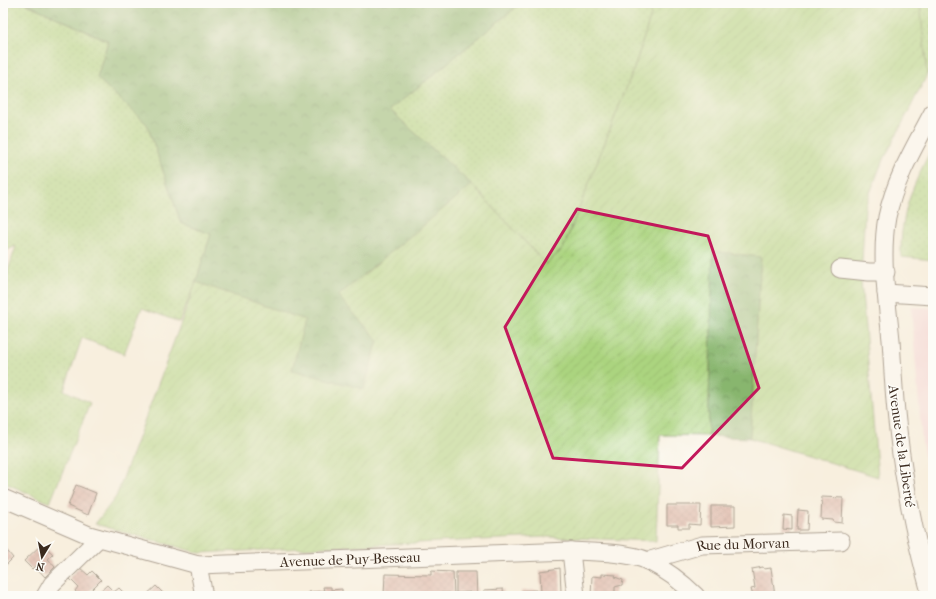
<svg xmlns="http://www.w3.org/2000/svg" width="936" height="599" viewBox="0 0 936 599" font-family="'IM FELL French Canon',serif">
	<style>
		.built { fill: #f6cfd7 }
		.grass { fill: url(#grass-dots); stroke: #737f4e }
		.forest { fill: url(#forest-crowns); stroke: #627046 }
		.garden { fill: url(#garden-furrows); stroke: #737f4e }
		.building { fill: url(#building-cross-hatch) }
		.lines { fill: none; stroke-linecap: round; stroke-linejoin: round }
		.street-casing { stroke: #57483b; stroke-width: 19 }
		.street { stroke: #fff; stroke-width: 17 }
		.marked { fill: none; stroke: #c2185b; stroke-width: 3; stroke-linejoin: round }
		.labels { text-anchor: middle; stroke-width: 3; stroke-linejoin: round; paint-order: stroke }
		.street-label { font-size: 14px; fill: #3b2a1e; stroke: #fdfcf7 }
	</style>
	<defs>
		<pattern id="grass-dots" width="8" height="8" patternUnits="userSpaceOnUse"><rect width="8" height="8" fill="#abd47f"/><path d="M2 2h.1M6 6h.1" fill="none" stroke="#94b66d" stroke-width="1.8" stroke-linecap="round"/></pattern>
		<pattern id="forest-crowns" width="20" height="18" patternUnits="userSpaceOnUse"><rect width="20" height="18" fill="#88b66e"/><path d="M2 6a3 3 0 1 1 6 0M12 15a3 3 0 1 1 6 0" fill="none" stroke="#70945a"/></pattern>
		<pattern id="garden-furrows" width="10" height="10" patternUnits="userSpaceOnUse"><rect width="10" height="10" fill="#abd47f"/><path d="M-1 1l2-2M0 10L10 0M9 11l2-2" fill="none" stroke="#94b66d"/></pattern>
		<pattern id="building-cross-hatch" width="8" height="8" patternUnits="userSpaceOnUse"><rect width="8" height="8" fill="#cf978e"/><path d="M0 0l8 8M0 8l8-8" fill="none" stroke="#a97b73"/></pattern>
	</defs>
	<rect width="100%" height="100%" fill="#fdfcf7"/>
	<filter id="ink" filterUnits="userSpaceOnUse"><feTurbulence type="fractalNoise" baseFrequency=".025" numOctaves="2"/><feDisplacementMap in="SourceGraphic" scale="8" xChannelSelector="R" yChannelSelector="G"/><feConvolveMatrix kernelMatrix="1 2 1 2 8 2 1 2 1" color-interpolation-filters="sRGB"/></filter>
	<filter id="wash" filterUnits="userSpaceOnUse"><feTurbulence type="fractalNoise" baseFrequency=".012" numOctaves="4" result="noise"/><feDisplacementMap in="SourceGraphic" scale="16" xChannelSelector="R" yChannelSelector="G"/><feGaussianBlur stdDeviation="0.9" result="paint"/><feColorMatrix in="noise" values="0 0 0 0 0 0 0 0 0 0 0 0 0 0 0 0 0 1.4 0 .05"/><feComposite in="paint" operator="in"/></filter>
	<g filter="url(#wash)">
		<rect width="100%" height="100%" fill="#f8efde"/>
		<!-- built -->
		<path class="built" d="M911 307 933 308V512L922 442Z"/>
		<!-- grass -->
		<g class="grass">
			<path d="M3 3H25L108 41 97 78 147 124 181 223 211 234 196 282 179 322 142 308 124 354 82 338 64 390 90 403 50 503 3 482V286L16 246 3 252Z"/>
			<path d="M521 3H649L651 15 635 66 563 249 546 264 472 185 390 110Z"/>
			<path d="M920 3H933V65L927 75Z"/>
			<path d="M933 146V260L901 257C901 246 901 235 903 225 907 197 920 171 933 146Z"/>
		</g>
		<!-- forest -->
		<g class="forest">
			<path d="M25 3H521L390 110 472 185 338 296 378 340 364 389 292 370 305 320 196 282 211 234 181 223 147 124 97 78 108 41Z"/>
			<path d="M713 251 761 257 750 438 708 436Z"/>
		</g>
		<!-- garden -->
		<path class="garden" d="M649 3H920L927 75 880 167 865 206 861 281 878 477 750 438 761 257 713 251 708 436 660 435 656 541 546 537 199 553 95 524 116 497 196 282 305 320 292 370 364 389 378 340 338 296 472 185 546 264 563 249 635 66 651 15Z"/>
		<g id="blocks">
			<!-- building -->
			<g class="building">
				<path d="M76 485 96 493 88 515 68 506Z"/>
				<path d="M822 497 843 498 842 523 834 522 833 520 821 519Z"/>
				<path d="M667 505H701L700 525 689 524V528H678V525H667Z"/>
				<path d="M711 506H735V526L711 527Z"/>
				<path d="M798 510 808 511 807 530H797Z"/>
				<path d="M784 515 792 516V530L783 529Z"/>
				<path d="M42 544 53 554 48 559 55 567 45 577 35 566 32 569 24 561Z"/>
				<path d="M3 546 13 558 3 568Z"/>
				<path d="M79 567 88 575 92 571 101 580 85 596H80L75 591 78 587 69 578Z"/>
				<path d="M763 567 764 569 771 568 775 596H753L751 589 755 588 752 569Z"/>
				<path d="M560 568 561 592 541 593 540 571Z"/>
				<path d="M431 571 453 572 454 596H450V593H423V595H416V593L407 592V595H384L385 574 431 575Z"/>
				<path d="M456 572H476L477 596H470V592L456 593Z"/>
				<path d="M602 574 616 575 615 577 623 580 622 585 615 587V596H591L592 576 602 577Z"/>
				<path d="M107 585 114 592 119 588 127 596H95Z"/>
				<path d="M156 586 166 596H145Z"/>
				<path d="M323 587H331V590L342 589V596H309L308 592 324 591Z"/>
				<path d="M503 589 504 596H484V590Z"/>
				<path d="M537 590V596H522L521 591Z"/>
				<path d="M256 592 257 596H237V595Z"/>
			</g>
		</g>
	</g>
	<g filter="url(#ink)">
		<use href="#blocks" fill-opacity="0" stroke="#57483b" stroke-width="1"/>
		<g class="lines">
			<!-- street casing -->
			<g class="street-casing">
				<g id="street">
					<path d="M840 269 869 272H886"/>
					<path d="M886 293 933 296"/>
					<path id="s1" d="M3 498 89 535 198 565 571 551C593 552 628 552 648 561 666 570 682 582 696 596"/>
					<path d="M571 551 576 596"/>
					<path id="s2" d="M647 561 702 545 841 541"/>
					<path d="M198 565 204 596"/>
					<path d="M45 596 52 584 99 538"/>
					<path d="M931 596C916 542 904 486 898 430 894 400 893 370 891 340 887 300 880 256 887 217 895 179 915 146 933 112"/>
				</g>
			</g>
			<!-- street -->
			<use href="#street" class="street"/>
		</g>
	</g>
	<!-- marked area -->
	<path d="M0 0H936V599H0ZM577 209 708 236 759 388 682 468 553 458 505 327Z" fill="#f8efde" fill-opacity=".55" fill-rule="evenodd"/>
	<path class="marked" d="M577 209 708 236 759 388 682 468 553 458 505 327Z"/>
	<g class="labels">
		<!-- street labels -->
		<g class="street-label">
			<text transform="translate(902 446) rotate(82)" y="5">Avenue de la Liberté</text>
			<text dy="5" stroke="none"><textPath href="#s2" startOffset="98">Rue du Morvan</textPath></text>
			<text dy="5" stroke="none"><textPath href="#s1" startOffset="359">Avenue de Puy-Besseau</textPath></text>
		</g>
	</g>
	<!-- margin -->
	<rect width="936" height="599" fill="none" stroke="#fdfcf7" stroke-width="16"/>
	<!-- north arrow -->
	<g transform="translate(42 557) rotate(190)" stroke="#fdfcf7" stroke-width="3" paint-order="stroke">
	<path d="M0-3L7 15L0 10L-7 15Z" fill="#3b2a1e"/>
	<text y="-6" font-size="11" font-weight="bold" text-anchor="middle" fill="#3b2a1e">N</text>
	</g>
</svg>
